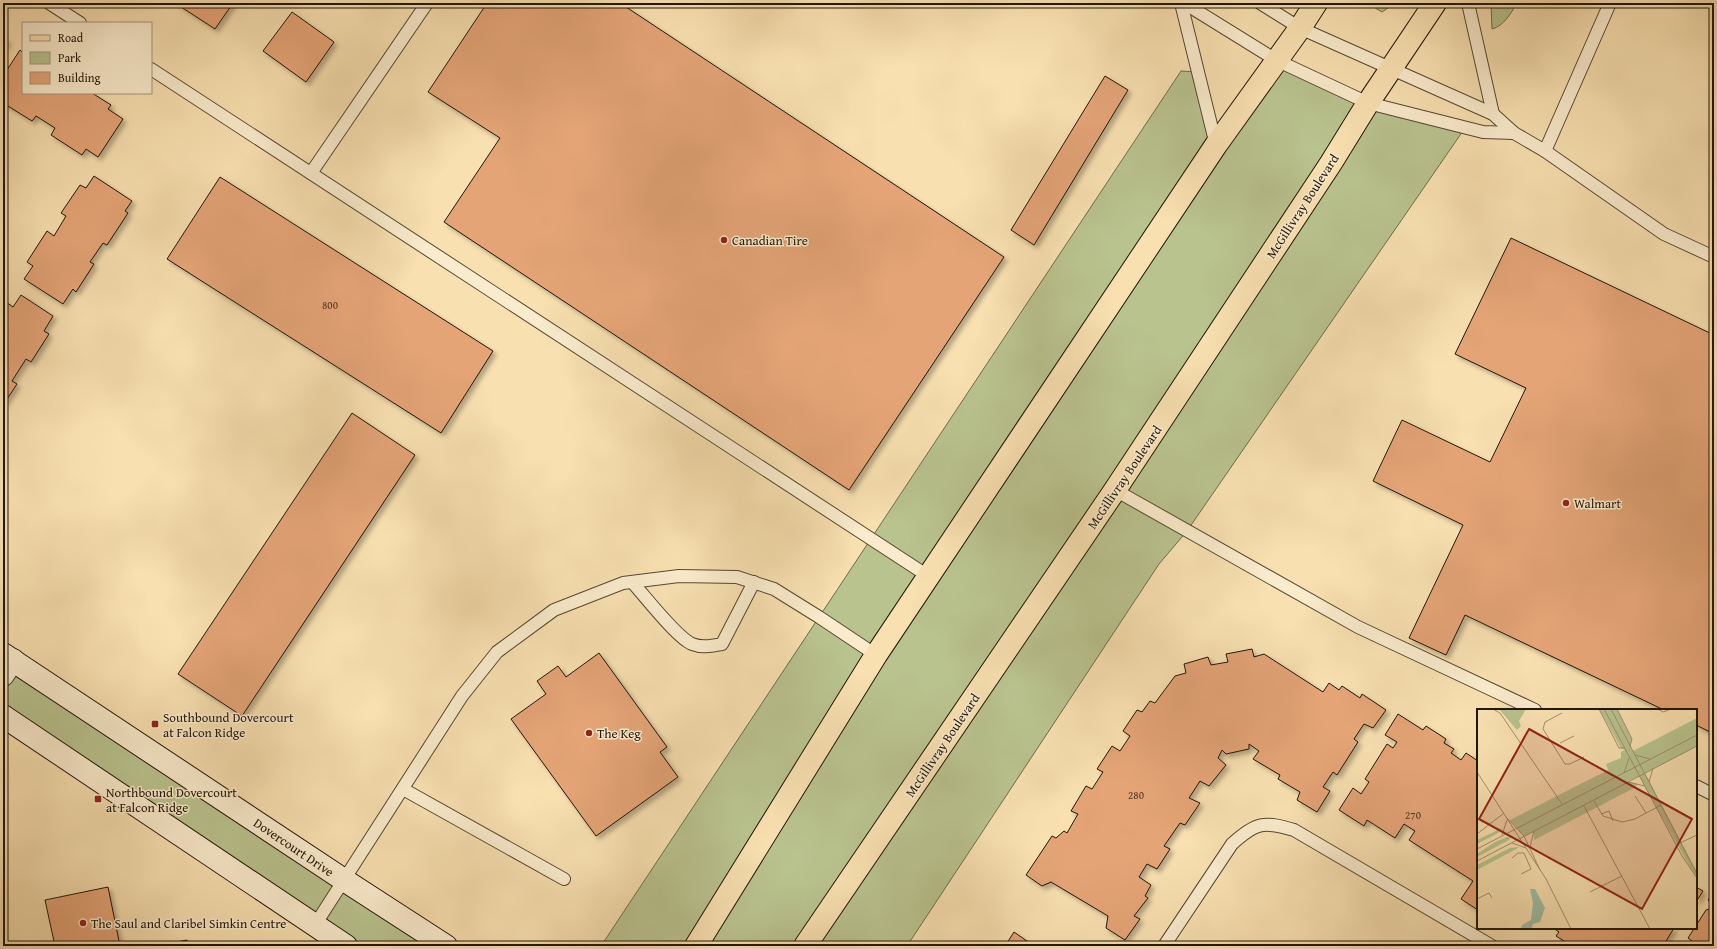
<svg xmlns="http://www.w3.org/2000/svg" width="1717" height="949" viewBox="0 0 1717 949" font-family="'Gentium Book Plus',serif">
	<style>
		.green { fill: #b9c38e; stroke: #6c6c4b }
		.building { fill: #e4a476; stroke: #201608; filter: url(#shadow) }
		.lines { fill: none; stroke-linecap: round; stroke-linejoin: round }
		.lane-casing { stroke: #564832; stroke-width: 14 }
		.street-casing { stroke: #564832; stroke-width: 24 }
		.secondary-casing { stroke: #201608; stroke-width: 24 }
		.primary-casing { stroke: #201608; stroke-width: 24 }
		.lane { stroke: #faebcc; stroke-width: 12 }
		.street { stroke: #faebcc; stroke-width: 22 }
		.secondary { stroke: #faebcc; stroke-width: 22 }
		.primary { stroke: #f8e0b0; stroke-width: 22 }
		.poi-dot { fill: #8f2418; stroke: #faebcc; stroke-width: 1.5 }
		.labels { text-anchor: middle; stroke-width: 3; stroke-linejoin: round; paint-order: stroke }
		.number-label { font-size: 11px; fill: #513a24 }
		.street-label { font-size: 13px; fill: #201608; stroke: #faebcc }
		.poi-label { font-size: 13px; fill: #201608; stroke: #faebcc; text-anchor: start }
		.inset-road { fill: none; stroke: #a28f6d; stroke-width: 1 }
		.view { fill: #8f2418; fill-opacity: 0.15; stroke: #8f2418; stroke-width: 2 }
		.inset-edge { fill: none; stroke: #201608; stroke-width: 2 }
	</style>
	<defs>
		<filter id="shadow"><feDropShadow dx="3.5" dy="3.5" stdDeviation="2" flood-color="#0004"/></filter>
	</defs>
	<rect width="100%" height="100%" fill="#f8e0b0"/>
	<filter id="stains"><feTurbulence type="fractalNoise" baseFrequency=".005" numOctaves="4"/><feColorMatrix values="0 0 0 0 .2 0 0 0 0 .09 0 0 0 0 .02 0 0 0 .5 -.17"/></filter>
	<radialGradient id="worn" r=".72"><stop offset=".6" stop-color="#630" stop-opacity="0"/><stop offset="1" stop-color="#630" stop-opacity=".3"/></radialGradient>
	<!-- green -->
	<g class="green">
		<path d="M1367 3H1395L1382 12Z"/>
		<path d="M1491 3H1517C1511 13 1504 26 1492 29Z"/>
		<path d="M1276 60 1368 103 1465 128 1187 531 1159 564 907 946H601L1181 71 1198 72 1216 145Z"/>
		<path d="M3 654 446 946H346L3 716Z"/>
	</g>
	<!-- building -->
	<g class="building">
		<path d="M175 3H233L215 29Z"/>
		<path d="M487 3H620L1004 257 849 490 444 222 500 138 428 92Z"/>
		<path d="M292 12 334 42 306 82 263 51Z"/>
		<path d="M3 38 8 41 3 48Z"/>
		<path d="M20 50 23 53V93H92L111 105 108 109 123 119 98 157 86 149 82 155 51 135 55 128 36 116 32 121 3 103 7 96 3 94V76Z"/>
		<path d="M1105 76 1128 90 1034 245 1011 230Z"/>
		<path d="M94 176 132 201 125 211 128 213 107 245 103 243 90 262 94 264 76 292 73 289 63 304 24 279 33 266 27 262 47 231 54 236 66 216 61 213 80 185 86 188Z"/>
		<path d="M220 177 493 351 441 433 167 259Z"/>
		<path d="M1511 238 1714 335V734L1696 725V710H1664L1465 615 1446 655 1409 638 1463 525 1373 481 1402 420 1490 462 1526 388 1455 354Z"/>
		<path d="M21 295 53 316 44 331 49 334 31 362 26 359 12 381 17 384 3 405V300L13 307Z"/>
		<path d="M352 413 415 455 242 716 178 674Z"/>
		<path d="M1252 649 1254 657 1264 654 1323 692 1329 683 1339 690 1342 686 1360 698 1362 694 1386 710 1373 728 1364 724 1354 739 1358 742 1337 775 1333 772 1323 787 1330 791 1317 812 1297 800 1300 792 1278 779 1280 775 1253 759 1259 751 1249 744V749L1226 754 1222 750 1218 758 1226 765 1209 786 1200 781 1189 798 1200 803 1185 825 1180 823 1164 846 1170 849 1157 869 1147 864 1139 877 1151 885 1145 896 1148 898 1134 916 1140 919 1125 940 1106 928 1108 916 1051 882 1042 886 1026 875 1052 836 1056 838 1064 831 1067 833 1078 814 1071 811 1086 786 1092 789 1103 772 1097 769 1112 746 1120 751 1130 736 1123 731 1137 710 1142 712 1150 701 1155 703 1175 676 1186 673 1184 664 1208 657 1211 665 1228 662 1226 654Z"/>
		<path d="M599 653 667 747 660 752 678 777 596 836 511 719 546 694 537 681 558 666 566 677Z"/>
		<path d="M1398 714 1423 730 1426 726 1446 739 1444 743 1454 749 1451 753 1461 760 1466 753 1478 761V910L1461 899 1473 881 1409 840 1415 831 1404 824 1395 838 1367 820 1364 826 1339 810 1353 788 1361 794 1369 782 1365 779 1387 744 1393 748 1397 742 1385 735Z"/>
		<path d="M108 887 120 946H55L45 900Z"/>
		<path d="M1696 887 1703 891 1696 902Z"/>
		<path d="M1714 891V905L1708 900Z"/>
		<path d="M1714 907V946H1689L1692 941 1688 938 1706 910Z"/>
		<path d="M1553 928H1674L1663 946H1572L1556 936 1559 932Z"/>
		<path d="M1014 932 1034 946H1005Z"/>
		<path d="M187 940 188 946H155Z"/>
	</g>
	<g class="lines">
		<!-- lane casing -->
		<g class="lane-casing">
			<g id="lane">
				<path d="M49 3 80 23"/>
				<path d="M1181 3 1216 145"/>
				<path d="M1184 3 1276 60 1368 103 1483 132 1514 133"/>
				<path d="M1260 3 1300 28 1493 114 1514 133 1545 151 1664 234 1714 257"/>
				<path d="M1468 3 1493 114"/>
				<path d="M151 69 928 576"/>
				<path d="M1545 151 1610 3"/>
				<path d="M311 173 427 3"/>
				<path d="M1115 490 1358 627 1535 710"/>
				<path d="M632 582C644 595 677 638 692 644 702 648 711 646 722 644L754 582"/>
				<path d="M1696 786 1714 795"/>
				<path d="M403 789 564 879"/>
				<path d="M315 925 462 696 497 652 554 610 623 583 679 576 737 577 774 589 819 617 876 655"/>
				<path d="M1164 946 1232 844C1256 822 1264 821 1294 830L1492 946"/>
			</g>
		</g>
		<!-- street casing -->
		<g class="street-casing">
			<path id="street" d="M3 675 13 660"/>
		</g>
		<!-- secondary casing -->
		<g class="secondary-casing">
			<g id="secondary">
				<path d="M3 654 344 880 446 946"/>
				<path d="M3 716 346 946"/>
			</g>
		</g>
		<!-- primary casing -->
		<g class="primary-casing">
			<g id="primary">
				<path d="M696 946 876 655 1216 145 1300 28 1316 3"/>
				<path d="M805 946 1115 490 1331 163 1368 103 1435 3"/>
			</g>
		</g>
		<!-- lane -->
		<use href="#lane" class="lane"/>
		<!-- street -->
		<use href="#street" class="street"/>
		<!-- secondary -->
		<use href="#secondary" class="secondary"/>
		<!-- primary -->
		<use href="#primary" class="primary"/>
	</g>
	<!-- markers -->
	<g class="poi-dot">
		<circle cx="724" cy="240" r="4"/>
		<circle cx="1566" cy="503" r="4"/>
		<rect x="151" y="720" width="8" height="8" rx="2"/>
		<circle cx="589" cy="733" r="4"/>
		<rect x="94" y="795" width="8" height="8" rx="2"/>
		<circle cx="83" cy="923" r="4"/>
	</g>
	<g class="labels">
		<!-- number labels -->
		<g class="number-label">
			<text x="330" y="309">800</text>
			<text x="1136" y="799">280</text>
			<text x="1413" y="819">270</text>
		</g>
		<!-- street labels -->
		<g class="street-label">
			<text transform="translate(1302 206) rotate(-57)" y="5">McGillivray Boulevard</text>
			<text transform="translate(1124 477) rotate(-56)" y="5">McGillivray Boulevard</text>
			<text transform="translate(942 745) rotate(-56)" y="5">McGillivray Boulevard</text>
			<text transform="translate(294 847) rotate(34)" y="5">Dovercourt Drive</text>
		</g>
		<!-- poi labels -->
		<g class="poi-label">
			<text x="732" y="245">Canadian Tire</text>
			<text x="1574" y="508">Walmart</text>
			<text x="163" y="722">Southbound Dovercourt<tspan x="163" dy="15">at Falcon Ridge</tspan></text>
			<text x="597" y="738">The Keg</text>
			<text x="106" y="797">Northbound Dovercourt<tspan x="106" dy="15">at Falcon Ridge</tspan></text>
			<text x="91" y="928">The Saul and Claribel Simkin Centre</text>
		</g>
	</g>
	<!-- overview -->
	<g transform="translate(1477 709)">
		<rect width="220" height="220" fill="#f8e0b0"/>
		<path d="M22 0H49L42 12 44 17 40 21ZM122 0H140L155 30 153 37 156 42 220 9V37L168 64 220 163 218 167 162 67 151 72 160 75 159 78 57 131V123L47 127 33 111 131 61 129 55 144 49V43L148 41 144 39ZM25 119 21 124 0 135V131ZM35 126 32 131 0 148V145L18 133ZM42 138 41 139 0 161V156L33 139Z" fill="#b9c38e"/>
		<path d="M53 180H58L68 199 63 213 56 215 54 220H44L45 216 54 211 56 194Z" fill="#9fbea6"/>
		<path class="inset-road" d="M16 0 23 4 85 95M122 0 142 39H147M127 0 205 147 220 169M134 0 220 165M140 0 155 30 153 37M181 0 186 3 194 0M85 4 68 13 66 20 88 55H93L107 48M83 34 97 27M158 46 173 50M0 63 69 170 94 220M147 64 152 49M151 73 168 77M172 73 176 59M158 87 169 104M117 92 126 107 145 113 158 110 184 96M107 97 173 220M124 105 132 102 136 112M29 108 47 127 63 161M0 125 27 104M25 126 30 111M35 134 49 139M203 134 220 126M53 138 57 122M0 140 220 26M35 149 41 144H47L54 160 44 165M0 152 220 37M113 183 145 167M0 190 12 184 15 189"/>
		<path class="view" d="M52 20 215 110 165 200 2 110Z"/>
		<rect width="220" height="220" class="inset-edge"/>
	</g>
	<!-- margin -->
	<rect width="1717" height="949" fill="none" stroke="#f8e0b0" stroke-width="16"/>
	<rect x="4" y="4" width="1709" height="941" fill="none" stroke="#201608" stroke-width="2"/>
	<rect x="8" y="8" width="1701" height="933" fill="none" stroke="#201608"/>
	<!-- legend -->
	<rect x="22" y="22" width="130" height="72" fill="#faebcc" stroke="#a3967e"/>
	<rect x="30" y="35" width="20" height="6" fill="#f8e0b0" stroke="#a3967e"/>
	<text x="58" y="42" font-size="12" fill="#201608">Road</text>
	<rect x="30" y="52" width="20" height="12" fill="#b9c38e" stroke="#a3967e"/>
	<text x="58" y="62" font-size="12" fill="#201608">Park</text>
	<rect x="30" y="72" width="20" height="12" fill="#e4a476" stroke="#a3967e"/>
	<text x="58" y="82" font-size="12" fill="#201608">Building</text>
	<rect width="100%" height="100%" filter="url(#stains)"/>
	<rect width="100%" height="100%" fill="url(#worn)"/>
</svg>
